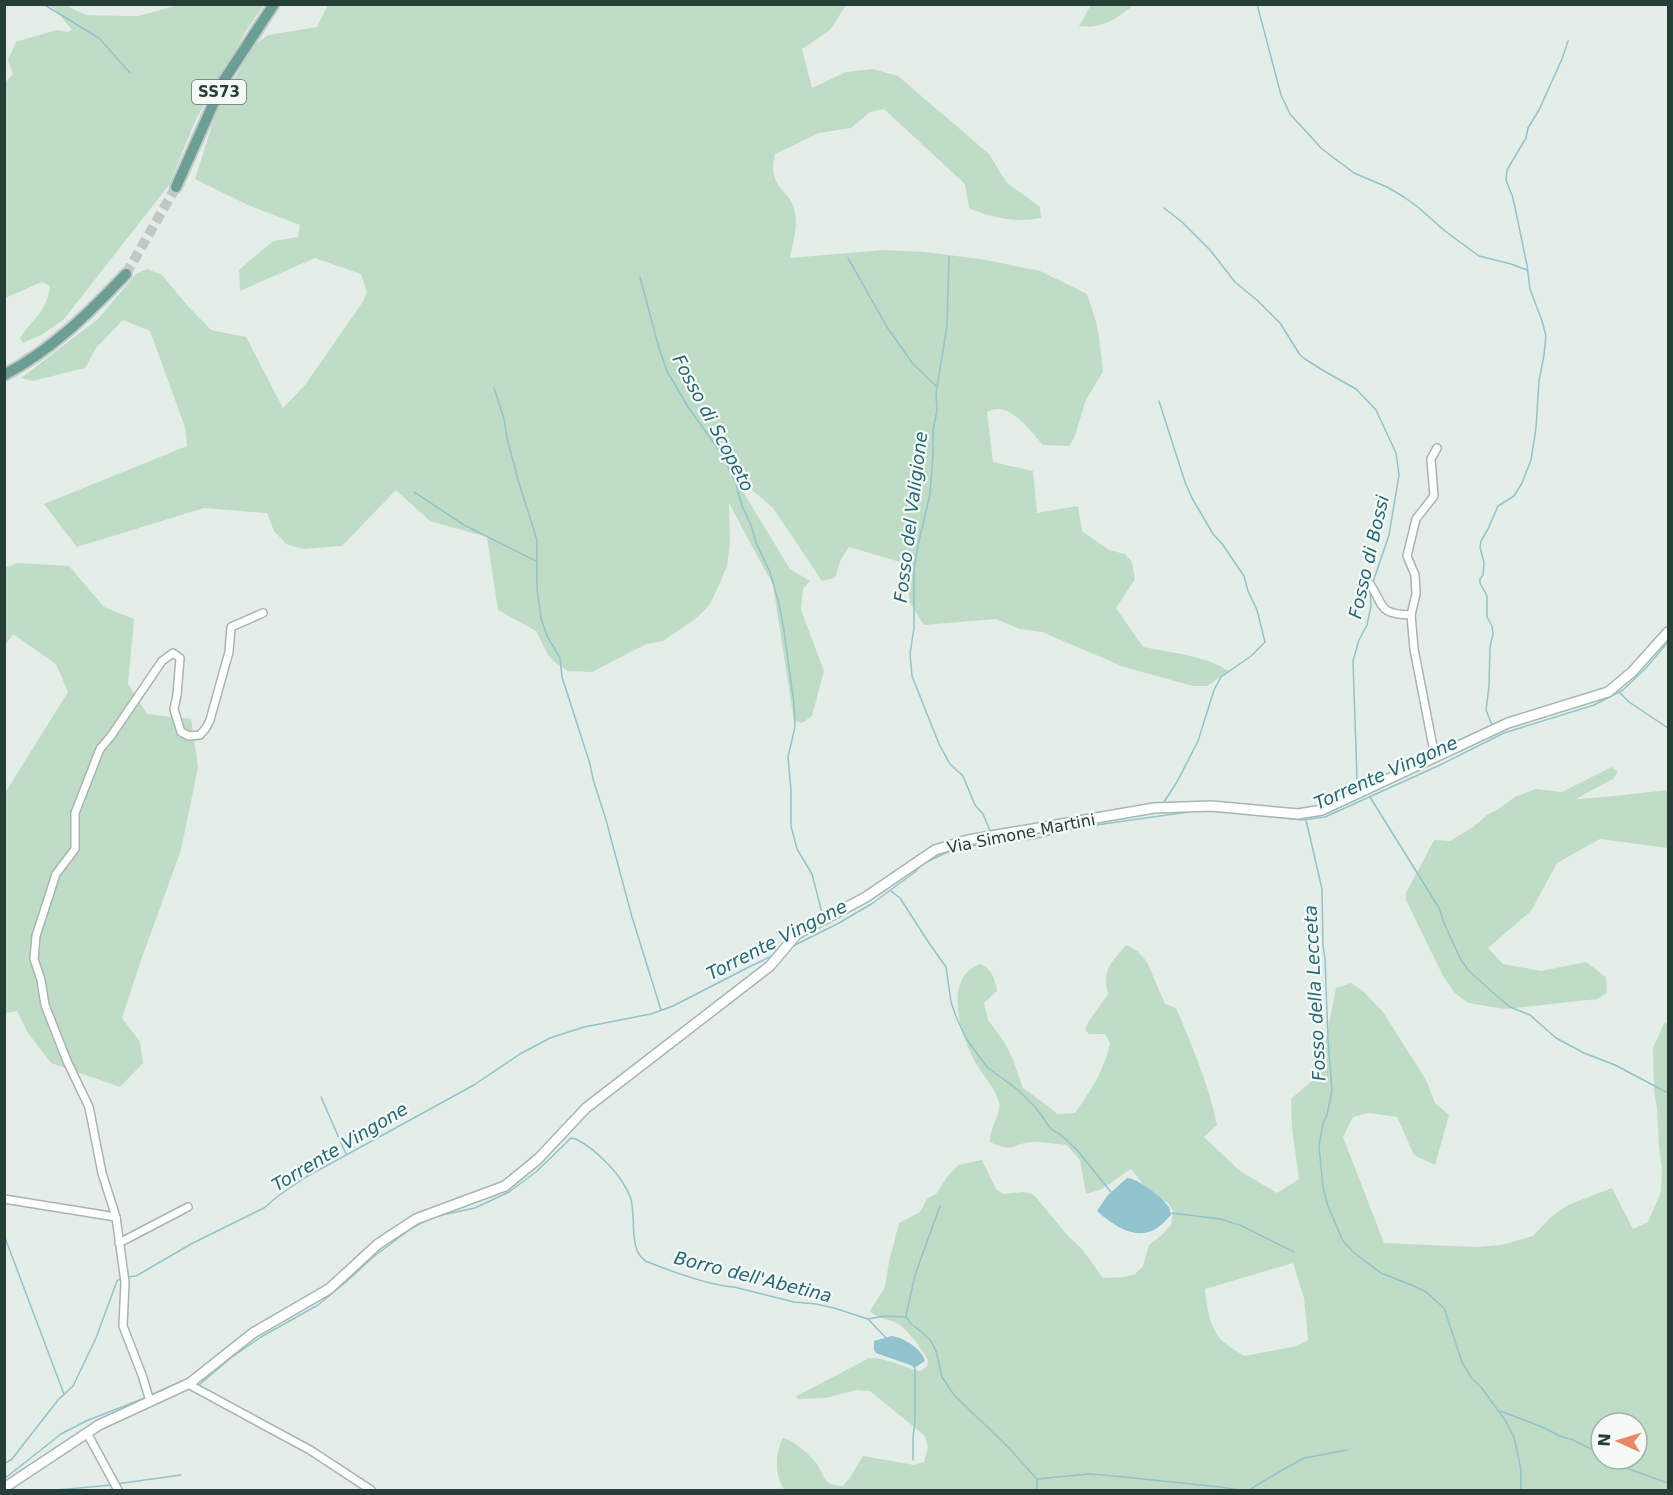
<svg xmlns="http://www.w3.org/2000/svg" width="1673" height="1495" viewBox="0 0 1673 1495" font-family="'DejaVu Sans',sans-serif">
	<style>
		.green { fill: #bfdcc7; fill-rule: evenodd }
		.water { fill: #91c4ce }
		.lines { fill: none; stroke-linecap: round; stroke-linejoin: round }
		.stream { stroke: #91c4ce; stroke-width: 1.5 }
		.primary-tunnel { stroke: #bfcac5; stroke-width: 10; stroke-dasharray: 10 5; stroke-linecap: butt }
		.street-casing { stroke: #a8b5b0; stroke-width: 10 }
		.secondary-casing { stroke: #a4b8b1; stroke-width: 12 }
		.primary-casing { stroke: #c2c9c7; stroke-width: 14 }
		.street { stroke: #fff; stroke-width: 7 }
		.secondary { stroke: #fff; stroke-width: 9 }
		.primary { stroke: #6c9f93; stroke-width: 10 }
		.labels { text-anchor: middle; stroke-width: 4.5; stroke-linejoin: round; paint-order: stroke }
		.shield { fill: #f5faf7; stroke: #637671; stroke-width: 1.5 }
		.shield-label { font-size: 15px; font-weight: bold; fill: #253e37 }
		.street-label { font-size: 16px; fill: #253e37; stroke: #f5faf7 }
		.water-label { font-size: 18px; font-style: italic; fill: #226776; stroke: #f5faf7 }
	</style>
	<rect width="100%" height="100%" fill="#e5ede9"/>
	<!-- green -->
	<g class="green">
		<path d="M48 5H65L86 15 125 16H139L178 5H264L247 29 196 119 169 185 64 319 43 334 23 343 20 338C33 318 47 312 50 286L42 282 5 298 4 84 13 74 8 60 16 42 56 30 68 32 72 30 55 9Z"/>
		<path d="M328 5H846L830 30 802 49 812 88 846 72 873 69 898 76 989 154 1006 182 1040 207 1041 218C1016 223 992 218 969 208L965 184 884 109 870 112 851 128 819 133 775 154C772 168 772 179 782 190 785 194 789 197 791 201 801 219 793 240 790 258L884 250 924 252 980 259 1040 271 1087 294 1095 318 1099 337 1103 371 1085 402 1075 436 1069 446 1043 445C1030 431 1009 399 987 412L993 462 1033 471 1037 513 1078 506 1082 531 1109 550 1125 554 1132 562 1135 579 1116 608 1143 647C1172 653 1203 655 1229 671L1207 686H1193L1124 667 1042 632 1020 629 996 619 924 625 910 603 908 585 907 564 849 547 841 559 835 578 822 581 773 508 731 472 790 569 810 581 803 589 801 610 824 671 812 716 802 723 794 721 773 585 729 503 730 543 727 566 719 585 710 604 698 617 663 641 646 644 592 672 568 671 555 663 548 655 536 631 498 610 487 537 430 521 396 490 342 546 303 549 286 544 274 531 267 513 204 508 77 547 44 504 187 446 185 427 150 331 123 320 96 348 85 368 33 381 21 378 98 319 136 274 147 269 162 275 187 305 211 330 246 337 283 408 305 385 362 303 367 292 361 274 315 258 240 291 239 270 273 241 298 237 300 225 250 206 195 179 217 110 253 46 268 35 317 27Z"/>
		<path d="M1091 5V4L1134 5C1115 19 1104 29 1079 26Z"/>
		<path d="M17 563 69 566 104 607 134 619 128 684 147 714 191 719 198 767 181 850 140 963 122 1018 140 1042 143 1063 120 1087 51 1063 28 1033 17 1011 5 1013V793L68 692 56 664 13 634 5 645V568Z"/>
		<path d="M1612 767 1618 772 1613 779 1576 799 1605 797 1668 790V848L1600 839 1557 863 1531 911 1488 948 1503 964 1541 971 1586 962 1606 977 1607 993 1597 999 1506 1009 1468 1003 1455 993 1443 976 1406 900V893L1434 840 1450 841 1473 827 1487 815 1497 810 1515 797 1536 789 1562 792Z"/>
		<path d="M1126 945C1137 949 1142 955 1148 964L1165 1004 1176 1008C1192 1045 1209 1086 1217 1125L1204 1137 1240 1171 1277 1193 1299 1179 1292 1128 1291 1099 1312 1081 1325 1063 1326 1039 1336 988 1351 983 1362 990 1383 1012 1426 1080 1435 1103 1449 1115 1435 1165 1414 1155 1397 1117 1369 1113 1353 1117 1343 1137 1384 1243 1477 1247 1502 1245 1533 1236 1551 1217 1568 1205 1612 1188 1633 1229 1648 1222 1661 1192 1662 1170 1659 1147 1657 1108 1654 1090 1653 1048 1664 1023 1668 1024V1490H785C774 1476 775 1453 783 1438 792 1439 811 1456 817 1464 826 1478 822 1485 843 1486L849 1479 863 1456 914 1465 924 1462 928 1448 925 1436 870 1391 856 1390 826 1398 799 1399 795 1397 869 1358C887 1357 903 1368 921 1371L927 1366 928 1360C924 1352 905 1326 897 1323 886 1318 880 1320 870 1311L885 1287 889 1262 899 1223 920 1212 927 1199 936 1194 947 1177 958 1165 982 1160 996 1189 1003 1194 1024 1192 1034 1195 1069 1237 1082 1249 1103 1278 1125 1277 1135 1274 1143 1266 1149 1245 1163 1234 1171 1225 1173 1211 1168 1203 1145 1190 1140 1180 1131 1169 1102 1189 1086 1194 1080 1160 1067 1145C1056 1144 1044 1142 1033 1142 1012 1143 1015 1154 990 1142 989 1128 1002 1113 999 1102 994 1085 981 1074 973 1058 960 1033 943 977 980 964 992 969 995 979 997 991L984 1003 988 1020 1005 1043 1013 1060 1023 1088 1049 1107 1057 1114 1075 1113C1090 1092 1105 1069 1110 1043L1105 1034H1089L1085 1029 1089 1021 1108 994C1101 970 1112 962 1126 945ZM1293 1263 1304 1298 1308 1340 1297 1346 1245 1356C1236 1351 1224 1344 1218 1336 1208 1322 1207 1305 1205 1289ZM1601 1423H1637V1459H1601Z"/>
	</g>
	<!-- water -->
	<g class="water">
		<path d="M1127 1178C1137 1178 1162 1197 1168 1206 1170 1208 1170 1212 1171 1215 1167 1219 1162 1225 1157 1228 1136 1242 1113 1225 1097 1211L1107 1196Z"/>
		<path d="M892 1336C904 1338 922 1349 925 1361L916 1367 876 1353 874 1350V1341Z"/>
	</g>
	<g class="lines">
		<!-- stream -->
		<g class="stream">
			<path d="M43 4 99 38 130 73"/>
			<path d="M1257 4 1281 95 1290 114 1322 149 1354 173 1387 187 1404 197 1419 208 1445 231 1479 256 1511 264 1527 270"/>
			<path d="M1164 208 1182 222 1210 250 1235 282 1258 301 1280 323 1300 355 1305 359 1324 371 1356 389 1376 410 1396 453 1399 475 1389 535 1373 582"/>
			<path d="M949 256 947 326 936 393 937 411 933 430V455L930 494 918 545 914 569V628L910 654 912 676 939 744 950 764 963 776 975 805 983 814 991 833"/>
			<path d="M848 258 887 327 913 364 936 386"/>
			<path d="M640 277 659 348 667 371 688 407 719 450 735 481 742 506 751 525 757 545 770 572 779 604 784 631 794 704 795 727 788 757 791 791V826L797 849 812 874 823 917"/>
			<path d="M494 388 504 419 507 438 519 483 537 540V589L541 618 547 636 560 658 562 677 590 764 593 779 606 820 632 917 661 1010"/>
			<path d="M1159 401 1185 482 1192 498 1213 534 1223 545 1244 576 1248 591 1257 610 1265 642 1251 656 1221 677 1214 690 1198 741 1177 782 1162 805"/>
			<path d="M414 492 464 525 536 561"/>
			<path d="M1620 693 1629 702 1668 728"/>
			<path d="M1492 725 1486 710 1489 686 1490 647 1493 634 1492 626 1487 617V596L1480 583V579L1483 575 1484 563 1480 547 1481 541 1488 529 1498 506 1514 496 1522 483 1531 460 1536 428 1539 381 1544 355 1546 336 1542 321 1530 289 1527 265 1513 198 1506 180 1507 170 1526 138 1528 128 1539 110 1562 59 1568 41"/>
			<path d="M1359 788 1357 779 1353 661 1359 640 1367 625 1371 606 1370 589"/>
			<path d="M1370 797 1439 908 1444 923 1460 958 1468 970 1499 998 1510 1007 1530 1015 1556 1038 1584 1053 1615 1065 1668 1093"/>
			<path d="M1217 811 1302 820 1325 817 1440 765 1504 733 1594 705 1623 690 1646 668 1668 642"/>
			<path d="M1306 820 1322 889 1323 945 1325 959 1328 1039 1332 1091 1327 1115 1323 1123 1319 1146 1323 1188 1328 1206 1343 1241 1354 1253 1381 1273 1414 1286 1426 1292 1444 1308 1462 1362 1472 1379 1481 1387 1505 1420 1514 1437 1521 1470V1490"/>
			<path d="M891 891 900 898 929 943 946 967 951 1002 957 1019 966 1038 978 1055 987 1067 1018 1090 1036 1108 1051 1129 1061 1135 1077 1150 1111 1192"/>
			<path d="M793 946 839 923 873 903 915 872 922 864 948 852 977 845 1033 839 1082 827 1195 811"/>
			<path d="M321 1097 346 1154"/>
			<path d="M1171 1213 1221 1219 1242 1226 1294 1252"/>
			<path d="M437 1216 475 1208 509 1192 536 1172 571 1138 576 1139C597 1150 623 1176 631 1199 635 1214 631 1242 639 1254 640 1257 643 1258 645 1261 668 1270 710 1286 734 1287L794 1302 816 1304 834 1308 868 1319 885 1316 906 1317"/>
			<path d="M4 1235 64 1394"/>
			<path d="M126 1277 136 1276 191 1244 264 1208 278 1196 306 1177 474 1085 520 1054 550 1038 584 1027 651 1014 673 1006 751 966 772 956"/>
			<path d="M906 1316 915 1275 940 1206"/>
			<path d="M906 1317 911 1324 918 1329 931 1341 936 1351 942 1377 954 1395 1006 1445 1037 1479 1089 1474 1114 1476 1220 1487 1239 1490"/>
			<path d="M868 1319 887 1339"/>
			<path d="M196 1384 199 1385 232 1357 261 1337 318 1305 346 1282 372 1258 409 1230 430 1218"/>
			<path d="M151 1395 182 1381"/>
			<path d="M1500 1411 1540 1426 1560 1436 1573 1440 1601 1454"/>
			<path d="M1610 1459 1623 1467 1668 1483"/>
			<path d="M913 1460V1437L915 1420V1368L913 1366"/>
			<path d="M4 1464 12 1459 58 1400 73 1386 96 1338 117 1281 121 1278"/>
			<path d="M4 1479 61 1434 86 1421 147 1397"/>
			<path d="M116 1484 181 1475"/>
			<path d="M57 1490 112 1485"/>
			<path d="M1037 1490V1479"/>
			<path d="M1249 1490 1284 1469 1304 1458 1347 1450"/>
		</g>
		<!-- primary-tunnel -->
		<path class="primary-tunnel" d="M126 274 176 187"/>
		<!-- street casing -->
		<g class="street-casing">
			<g id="street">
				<path d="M1370 584C1385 607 1378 614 1411 615"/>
				<path d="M1435 757 1414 649 1411 615 1416 594 1415 575 1407 556 1416 519 1434 496 1431 459 1437 448"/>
				<path d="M4 1199 116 1217"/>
				<path d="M119 1243 188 1207"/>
				<path d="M188 1384 310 1450 371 1490"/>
				<path d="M150 1401 142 1375 123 1326 125 1282 116 1217 102 1173 89 1107 67 1061 45 1005 41 980 34 959 36 936 56 874 75 849V813L100 749 111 736 162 661 173 653 180 658 177 695 174 709 181 732 189 736 200 735 206 728 210 720 229 652 231 627 263 613"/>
				<path d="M87 1433 118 1490"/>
			</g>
		</g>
		<!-- secondary casing -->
		<g class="secondary-casing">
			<path id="secondary" d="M4 1488 99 1425 190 1383 253 1333 329 1289 378 1244 416 1219 505 1186 538 1159 586 1108 770 966 797 934 866 897 935 850 968 840 1154 808 1211 806 1298 814 1322 810 1508 723 1608 692 1632 672 1668 632"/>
		</g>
		<!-- primary casing -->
		<g class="primary-casing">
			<g id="primary">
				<path d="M176 187 224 80 274 4"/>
				<path d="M4 375C52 350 90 312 126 274"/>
			</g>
		</g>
		<!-- street -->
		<use href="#street" class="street"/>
		<!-- secondary -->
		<use href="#secondary" class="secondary"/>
		<!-- primary -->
		<use href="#primary" class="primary"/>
	</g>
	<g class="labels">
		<!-- shield labels -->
		<rect class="shield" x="192" y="80" width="54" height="24" rx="4.5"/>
		<g class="shield-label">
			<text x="219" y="97">SS73</text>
		</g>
		<!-- street labels -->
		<g class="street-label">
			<text transform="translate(1021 833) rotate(-11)" y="6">Via Simone Martini</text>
		</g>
		<!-- water labels -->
		<g class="water-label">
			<text transform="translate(713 423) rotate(62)" y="6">Fosso di Scopeto</text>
			<text transform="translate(911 517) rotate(-83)" y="6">Fosso del Valigione</text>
			<text transform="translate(1369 557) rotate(-77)" y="6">Fosso di Bossi</text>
			<text transform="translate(1386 773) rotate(-24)" y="6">Torrente Vingone</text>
			<text transform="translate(777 940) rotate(-27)" y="6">Torrente Vingone</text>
			<text transform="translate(1315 993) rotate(-93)" y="6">Fosso della Lecceta</text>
			<text transform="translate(340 1147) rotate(-31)" y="6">Torrente Vingone</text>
			<text transform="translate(753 1277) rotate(14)" y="6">Borro dell'Abetina</text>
		</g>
	</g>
	<!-- border -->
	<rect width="1673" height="1495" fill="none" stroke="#253e37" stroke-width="12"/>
	<!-- north arrow -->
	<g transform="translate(1619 1441) rotate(274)"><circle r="28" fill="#f5faf7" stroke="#a2afaa" stroke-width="1.5"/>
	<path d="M0-4.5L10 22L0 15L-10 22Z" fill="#e98867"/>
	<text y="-9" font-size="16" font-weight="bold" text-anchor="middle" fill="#253e37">N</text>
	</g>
</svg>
